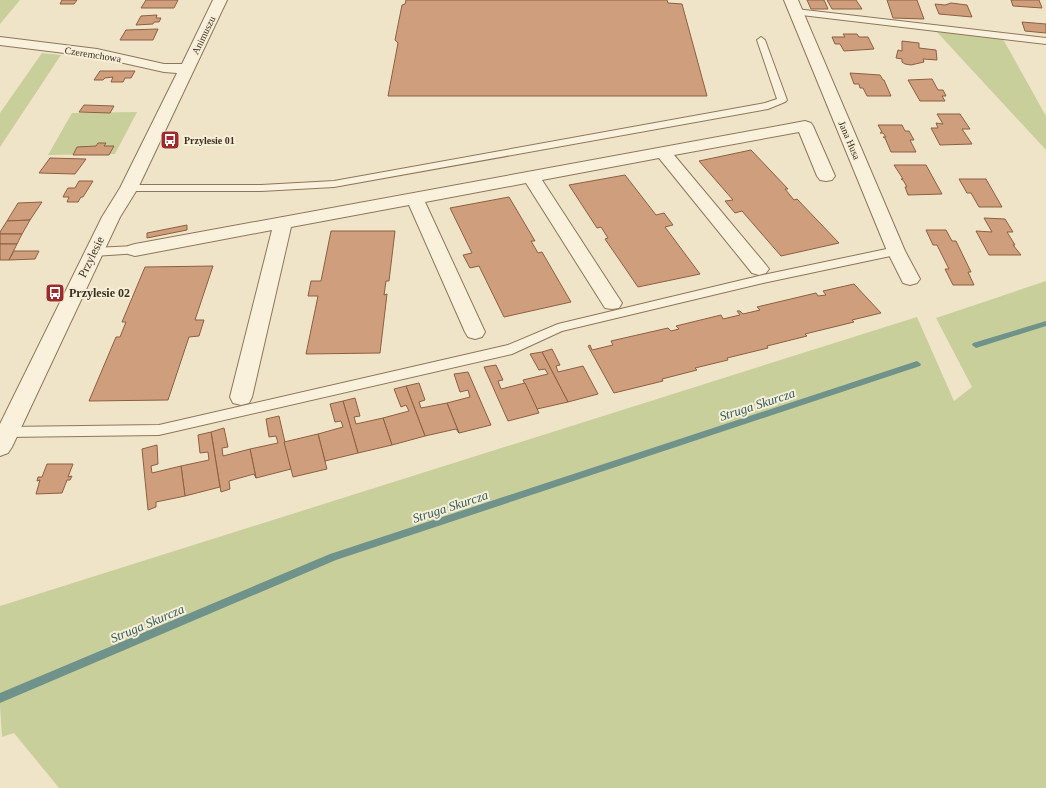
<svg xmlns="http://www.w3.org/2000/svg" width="1046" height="788" viewBox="0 0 1046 788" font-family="Georgia,serif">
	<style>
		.green { fill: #c9cf9b }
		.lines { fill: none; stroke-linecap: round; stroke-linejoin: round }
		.stream { fill: #6f938a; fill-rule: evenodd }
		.building { fill: #cf9f7d; stroke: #8d5f41 }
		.lane-casing { stroke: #8d765c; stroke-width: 2 }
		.street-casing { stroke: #8d765c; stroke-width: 2 }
		.lane { fill: #faf1dc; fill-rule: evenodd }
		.street { fill: #faf1dc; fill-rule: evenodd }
		.labels { text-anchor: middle; stroke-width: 4; stroke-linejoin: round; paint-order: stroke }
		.far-street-label { font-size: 10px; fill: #3d2e20; stroke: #f7eed8 }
		.far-poi-label { font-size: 10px; font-weight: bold; fill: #3d2e20; stroke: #f7eed8; text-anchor: start }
		.street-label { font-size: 12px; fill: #3d2e20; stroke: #f7eed8 }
		.poi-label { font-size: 12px; font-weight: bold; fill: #3d2e20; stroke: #f7eed8; text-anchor: start }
		.water-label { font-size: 13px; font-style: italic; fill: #2f5d5a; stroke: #f7eed8 }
	</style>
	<rect width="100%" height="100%" fill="#f0e4c8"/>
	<!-- green -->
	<g class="green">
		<path d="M0 0H20L0 24Z"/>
		<path d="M935 30 1003 39 1046 116V150Z"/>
		<path d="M42 53 61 55 0 147V113Z"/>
		<path d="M137 112 115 154 48 155 72 113Z"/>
		<path d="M1046 281V788H59L14 733 2 737 0 706V606L917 317 954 401 972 387 936 318Z"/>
	</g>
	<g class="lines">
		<!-- stream -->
		<g class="stream">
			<path d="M1046 321V326L976 348 972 345 973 343Z"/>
			<path d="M917 361 921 364 920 366 336 560 0 703V693L330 554Z"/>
		</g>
	</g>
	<!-- building -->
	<g class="building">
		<path d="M62 0H77L74 4H60Z"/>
		<path d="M146 0H178L174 8H141Z"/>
		<path d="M406 0H667L668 3 682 4 707 96H388L398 43 395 40 402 5 405 4Z"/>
		<path d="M807 0H824L828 9H811Z"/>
		<path d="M827 0H856L862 9H832Z"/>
		<path d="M887 0H917L924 19 893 18Z"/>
		<path d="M1011 0H1039L1042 8 1013 6Z"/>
		<path d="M951 3 967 5 972 17 939 14 935 4 945 5Z"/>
		<path d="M157 15 156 18H161L159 22H154L153 24 136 25 141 16Z"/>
		<path d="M1022 22 1046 24V33L1025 31Z"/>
		<path d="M158 29 153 40H120L126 30Z"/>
		<path d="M843 34H857L859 37H868L874 49 844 51 840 44H835L832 37H845Z"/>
		<path d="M902 41 919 43V48L936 50 937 60 923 59 924 62 911 65 905 64 902 62V59L896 58 898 50 902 51Z"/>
		<path d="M100 71H135L131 78H125L123 82H111L113 77 105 78 103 80H94Z"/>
		<path d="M850 73 880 75 883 80H884L891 96H867L863 88H860L859 84H854Z"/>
		<path d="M932 79 938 90H943L946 96H942L945 101H920L908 80Z"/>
		<path d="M84 105 114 106 110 113 79 112Z"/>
		<path d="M937 114H960L970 129H962L972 144 940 145 931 128H938L936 123 943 124Z"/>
		<path d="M878 125H902L905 131H909L914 140H910L916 152H891L885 138 883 137H886L883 133H880L882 132Z"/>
		<path d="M98 143H106L104 146H114L109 155H73L77 147 96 146Z"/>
		<path d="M751 150 788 189H785L794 200 797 199 839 243 781 256 742 211 735 213 725 201 733 200 699 161Z"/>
		<path d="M50 158 86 159 75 174 39 173Z"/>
		<path d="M894 165H926L942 194 908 195 905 187H907L903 180 901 179H903Z"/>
		<path d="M625 175 656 215 664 213 673 225 665 227 700 274 638 287 605 239 608 238 601 227 597 228 569 185Z"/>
		<path d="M959 179H986L1002 207H979L971 193H967Z"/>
		<path d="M79 181H93L83 197H81L78 202H67L69 197H63L65 193 68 188H75Z"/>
		<path d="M509 197 535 241H531L538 253 542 252 571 302 504 317 479 266 470 268 463 255 472 253 450 208Z"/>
		<path d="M42 202 30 220 7 221 18 203Z"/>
		<path d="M984 218 1005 219 1013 232H1007L1015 245H1013L1021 255H989L976 231 992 232Z"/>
		<path d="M30 220 22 234H0V232L7 221Z"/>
		<path d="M187 225V230L147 238V233Z"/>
		<path d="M926 230H946L952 241H956L971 272H968L974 285H953L945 269H949L937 245H933Z"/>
		<path d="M331 231H395L389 281H386L384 295 387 294 380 353 306 354 318 296H308L311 281H321Z"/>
		<path d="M0 234H22L17 244H0Z"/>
		<path d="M0 244H17L9 260H0Z"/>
		<path d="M14 251H39L35 259 9 260Z"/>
		<path d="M213 266 195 320H204L199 336 189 337 168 400 89 401 116 337H120L126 322H122L145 267Z"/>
		<path d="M854 284 881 313 852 320 854 322 805 334 807 336 767 346 768 348 727 358 728 360 695 368 697 370 662 379 663 381 614 393 588 346 590 345 592 350 613 345 611 341 668 328 671 331 679 329 676 326 721 315 723 319 740 315 737 311H740L743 314 760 310 757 307 816 293 818 296 826 295 823 291Z"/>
		<path d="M552 349 560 365 556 366 558 372 583 366 598 394 568 402 542 352Z"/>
		<path d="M542 352 568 402 537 409 523 380 548 374 545 369 539 370 530 354Z"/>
		<path d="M496 365 503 380 498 381 501 389 525 383 539 413 508 421 484 367Z"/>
		<path d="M468 372 491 425 459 433 447 403 470 397 468 390 460 392 454 374Z"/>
		<path d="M419 383 425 400 419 402 421 408 447 403 459 433 456 429 425 436 406 386Z"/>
		<path d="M406 386 425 436 392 445 383 418 409 411 406 405 401 407 394 389Z"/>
		<path d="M355 398 360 416 354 417 356 424 383 418 392 445 358 453 343 401Z"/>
		<path d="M343 401 358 453 325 461 318 434 343 427 341 421 335 422 330 404Z"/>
		<path d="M279 416 291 469 256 478 250 449 278 443 276 436 269 437 266 419Z"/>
		<path d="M224 428 228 447 222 448 223 456 250 449 256 478 254 474 229 481 230 489 221 492 211 432Z"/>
		<path d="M211 432 220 487 185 496 181 466 209 460 208 452 200 453 198 435Z"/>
		<path d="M318 434 327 469 293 477 284 442Z"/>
		<path d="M157 445 158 464 151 466 152 473 181 466 185 496 156 502V507L148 510 142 449Z"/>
		<path d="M47 464H73L68 477 72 476 70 480H67L62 493 36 494 40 480 37 481 38 477H42Z"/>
	</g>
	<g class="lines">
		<!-- lane casing -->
		<g class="lane-casing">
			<g id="lane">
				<path d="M796 9 1046 38V44L793 14 792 12Z"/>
				<path d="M761 37 765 40 787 100 785 102 768 109 334 187 261 191H129L123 188 129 185H261L334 181 765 103 777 99 757 40Z"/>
				<path d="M135 246 139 247 141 250 139 253 94 256 90 255 88 252 90 249 94 248Z"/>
				<path d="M896 247 900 248 902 251 900 254 763 283 562 331 512 354 159 435 7 437 2 436 0 432 2 428 7 427 159 425 508 345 558 324 763 275Z"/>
			</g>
		</g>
		<!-- street casing -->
		<g class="street-casing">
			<g id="street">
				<path d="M213 0H227L138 188 120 217 12 447 8 453 0 456V424L102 217 120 188 177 73 164 72 97 57 0 45V37L97 49 164 64H182Z"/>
				<path d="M784 0H798L905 251 920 279 917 283 910 285 903 283 887 251Z"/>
				<path d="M805 121 811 123 813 126 835 176 832 180 826 181 820 180 817 176 799 132 674 155 766 265 769 269 766 273 759 275 752 273 659 158 542 180 622 303 619 308 612 309 605 308 526 183 425 202 485 332 482 337 475 339 468 337 465 332 409 205 291 227 252 397 249 403 241 405 233 403 230 397 272 230 135 256 128 254 126 250 128 246 135 244Z"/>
			</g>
		</g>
		<!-- lane -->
		<use href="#lane" class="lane"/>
		<!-- street -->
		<use href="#street" class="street"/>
	</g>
	<!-- icons -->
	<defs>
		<g id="bus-square" transform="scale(1)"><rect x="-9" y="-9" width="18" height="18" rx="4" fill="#9e2a2b" stroke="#f7eed8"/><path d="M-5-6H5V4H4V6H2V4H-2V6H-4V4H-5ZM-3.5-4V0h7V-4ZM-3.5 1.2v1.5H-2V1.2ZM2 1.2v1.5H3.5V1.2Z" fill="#fff"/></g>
	</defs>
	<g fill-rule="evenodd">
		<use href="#bus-square" x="170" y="140"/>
		<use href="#bus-square" x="55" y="293"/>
	</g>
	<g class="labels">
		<!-- far-street labels -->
		<g class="far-street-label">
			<text transform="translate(203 35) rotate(-64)" y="4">Animuszu</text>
			<text transform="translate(93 54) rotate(9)" y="4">Czeremchowa</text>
			<text transform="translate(850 140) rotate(67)" y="4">Jana Husa</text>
		</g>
		<!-- far-poi labels -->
		<g class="far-poi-label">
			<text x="184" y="144">Przylesie 01</text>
		</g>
		<!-- street labels -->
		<g class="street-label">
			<text transform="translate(91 257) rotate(-64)" y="4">Przylesie</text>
		</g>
		<!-- poi labels -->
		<g class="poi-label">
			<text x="69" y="297">Przylesie 02</text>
		</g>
		<!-- water labels -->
		<g class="water-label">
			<text transform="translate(757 404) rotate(-18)" y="5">Struga Skurcza</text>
			<text transform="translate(450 506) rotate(-18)" y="5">Struga Skurcza</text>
			<text transform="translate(147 623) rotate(-23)" y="5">Struga Skurcza</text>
		</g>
	</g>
</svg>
